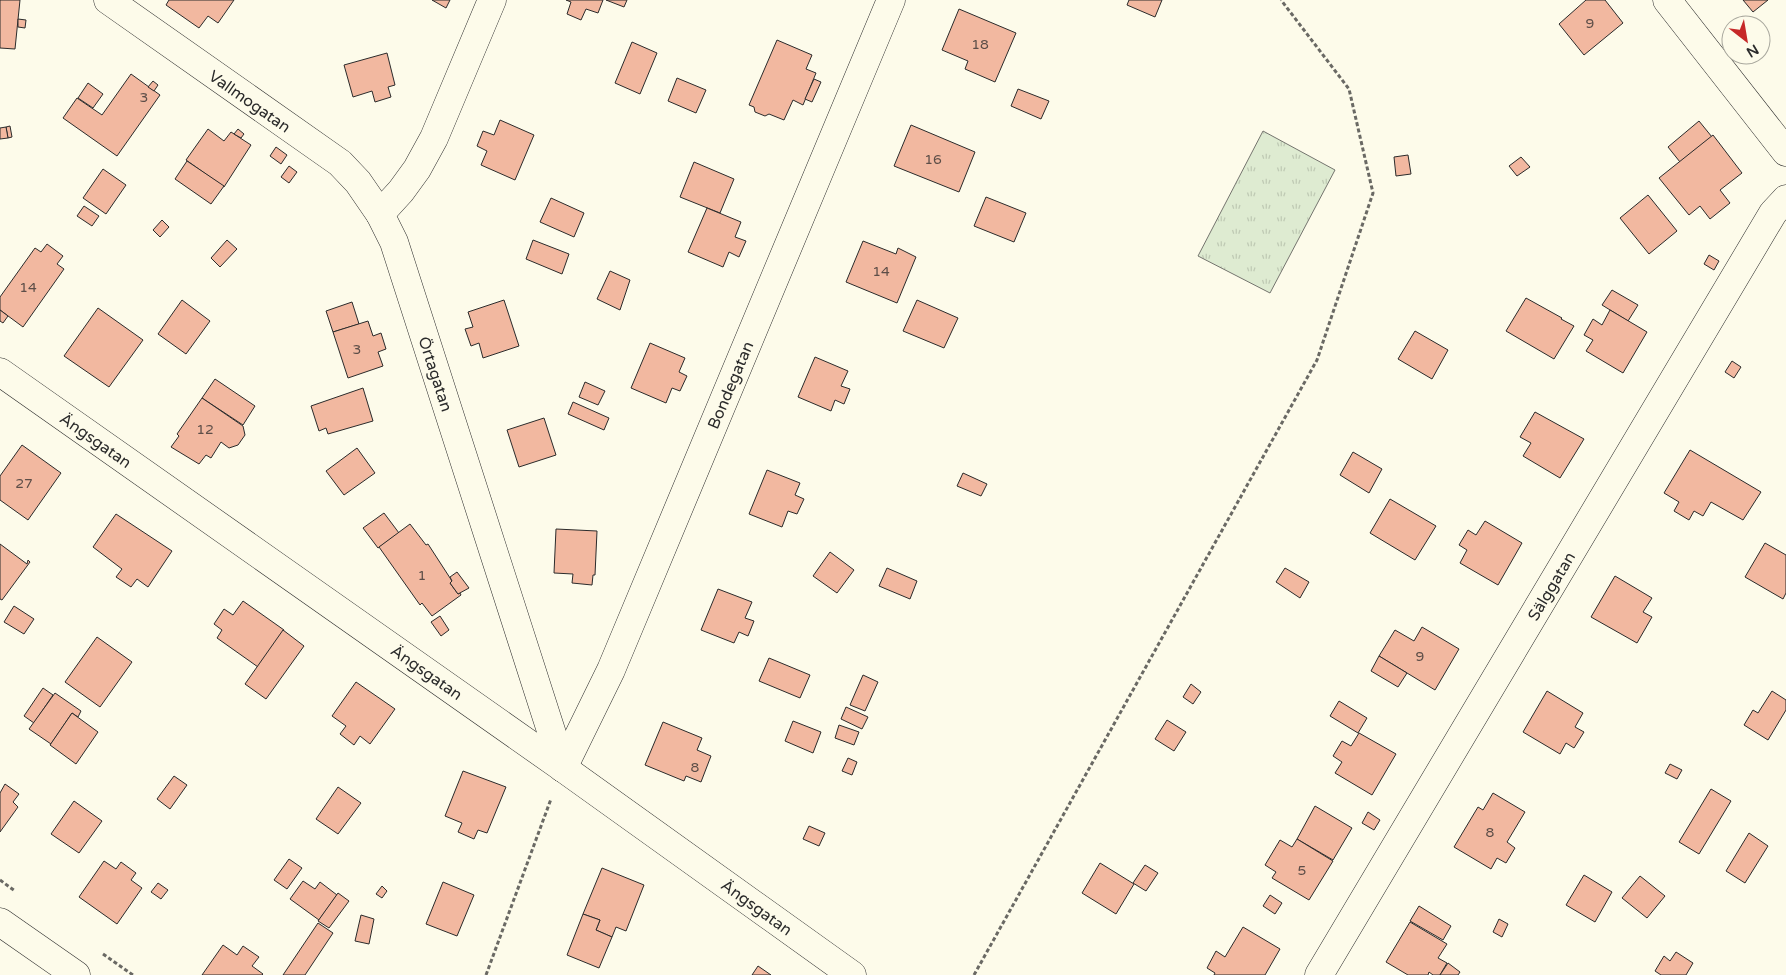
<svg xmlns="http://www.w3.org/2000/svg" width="1786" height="975" viewBox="0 0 1786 975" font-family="'Varela Round',sans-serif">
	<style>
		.park { fill: url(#park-tufts); stroke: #74746e }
		.building { fill: #f2b8a0; stroke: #2b2b2b }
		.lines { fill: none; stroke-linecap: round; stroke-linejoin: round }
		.minor-casing { stroke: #2b2b2b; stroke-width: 29 }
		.major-casing { stroke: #2b2b2b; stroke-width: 29 }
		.path { stroke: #6a6964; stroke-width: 3; stroke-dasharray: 4 2.5; stroke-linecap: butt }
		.minor { stroke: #fdfbea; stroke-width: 28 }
		.major { stroke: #fdfbea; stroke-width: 28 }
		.labels { text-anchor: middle; stroke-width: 4; stroke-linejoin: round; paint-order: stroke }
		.number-label { font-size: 14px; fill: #5d4e48 }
		.street-label { font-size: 16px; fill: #2b2b2b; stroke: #fdfbea }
	</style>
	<defs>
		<pattern id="park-tufts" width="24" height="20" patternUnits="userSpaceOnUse" patternTransform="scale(1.25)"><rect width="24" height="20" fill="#deebd1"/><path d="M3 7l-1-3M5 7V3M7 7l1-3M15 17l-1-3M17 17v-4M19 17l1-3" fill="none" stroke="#bfcab4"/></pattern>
	</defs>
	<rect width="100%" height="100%" fill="#fdfbea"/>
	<!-- park -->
	<path class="park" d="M1263 131 1335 170 1270 293 1198 256Z"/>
	<!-- building -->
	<g class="building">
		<path d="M0 0H20L15 49 0 48Z"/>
		<path d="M169 0H234L218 23 208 16 199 28 166 5Z"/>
		<path d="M432 0H450L446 8Z"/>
		<path d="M566 0H603L598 13 586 9 581 20 567 14 571 2Z"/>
		<path d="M606 0H627L624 7Z"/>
		<path d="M1129 0H1162L1155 17 1127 5Z"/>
		<path d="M1586 0H1605L1623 23 1584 55 1559 24Z"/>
		<path d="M1743 0H1768L1753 12Z"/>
		<path d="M959 9 1016 33 995 82 965 69 968 61 942 50Z"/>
		<path d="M18 19 26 20 25 28 18 27Z"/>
		<path d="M777 40 812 55 806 69 816 73 803 105 793 100 784 120 769 114 765 116 755 112 754 107 749 105Z"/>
		<path d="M632 42 657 53 640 94 615 83Z"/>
		<path d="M387 53 395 85 388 87 391 97 375 102 372 91 353 97 344 65Z"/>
		<path d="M131 74 160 95 117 156 63 118 77 98 102 115Z"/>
		<path d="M677 78 706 90 696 113 668 101Z"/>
		<path d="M814 79 821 82 812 102 805 99Z"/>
		<path d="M153 81 158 85 154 91 148 87Z"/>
		<path d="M88 83 103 94 93 108 78 98Z"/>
		<path d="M1018 89 1049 101 1041 119 1011 106Z"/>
		<path d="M500 120 534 135 515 180 481 165 487 151 477 146 483 131 494 135Z"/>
		<path d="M1699 121 1712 137 1680 162 1668 147Z"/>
		<path d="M911 125 975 152 959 192 894 166Z"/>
		<path d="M10 126 12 137 8 138 6 127Z"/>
		<path d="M6 127 8 138 0 139V128Z"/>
		<path d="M208 129 224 141 231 132 251 145 224 187 186 160Z"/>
		<path d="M238 129 244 134 241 138 234 134Z"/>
		<path d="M1713 135 1742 173 1720 190 1730 203 1710 219 1700 206 1689 215 1659 178Z"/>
		<path d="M276 147 287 155 281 164 270 156Z"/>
		<path d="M1408 155 1411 174 1396 176 1394 157Z"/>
		<path d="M1521 157 1530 167 1517 176 1509 166Z"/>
		<path d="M187 161 224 186 211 204 175 179Z"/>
		<path d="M694 162 734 179 720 213 680 197Z"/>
		<path d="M289 166 297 172 289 183 281 177Z"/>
		<path d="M103 169 126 185 106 214 83 198Z"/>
		<path d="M1648 195 1677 231 1649 254 1620 218Z"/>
		<path d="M986 197 1026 213 1014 242 974 226Z"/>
		<path d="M551 198 584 213 574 237 540 222Z"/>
		<path d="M84 206 99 216 92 226 77 216Z"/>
		<path d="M707 208 741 222 735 237 746 241 739 257 729 252 723 267 688 252Z"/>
		<path d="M162 220 169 227 160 237 153 230Z"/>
		<path d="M227 240 237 249 220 267 211 258Z"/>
		<path d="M533 240 569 254 562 274 526 259Z"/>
		<path d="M863 241 896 254 898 248 916 257 897 303 846 282Z"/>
		<path d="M47 244 63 256 57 264 64 269 23 327 0 310V297L35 248 41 252Z"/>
		<path d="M1709 255 1719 261 1714 270 1704 264Z"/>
		<path d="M610 271 630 280 620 310 597 299Z"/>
		<path d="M1612 290 1638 305 1628 321 1602 305Z"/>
		<path d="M1526 298 1562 318 1561 319 1574 326 1554 359 1506 331Z"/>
		<path d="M182 300 210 321 186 354 158 334Z"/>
		<path d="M504 300 519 346 483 358 479 343 471 346 465 329 473 327 468 312Z"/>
		<path d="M917 300 958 318 944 348 903 331Z"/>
		<path d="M352 302 359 324 333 332 326 311Z"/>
		<path d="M98 308 143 340 109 387 64 356Z"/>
		<path d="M0 310 8 316 3 323 0 321Z"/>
		<path d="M1610 310 1647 332 1623 373 1586 351 1593 340 1584 335 1593 319 1602 325Z"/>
		<path d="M368 321 373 336 381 333 386 349 378 352 383 366 348 378 333 332Z"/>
		<path d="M1415 331 1448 350 1432 379 1398 359Z"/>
		<path d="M650 343 685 358 679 372 687 376 680 391 672 388 666 403 631 388Z"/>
		<path d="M815 357 848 371 841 386 850 389 844 404 835 400 831 411 798 397Z"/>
		<path d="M1732 361 1741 367 1734 378 1725 372Z"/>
		<path d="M215 379 255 406 243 425 202 398Z"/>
		<path d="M585 382 605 391 598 405 579 397Z"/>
		<path d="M363 388 373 421 328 434 326 428 319 431 311 406Z"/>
		<path d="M202 398 243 426 245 435 238 445 229 448 221 442 211 458 206 455 199 464 171 447 179 436 177 434Z"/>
		<path d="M573 402 609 418 604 430 568 414Z"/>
		<path d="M1535 412 1584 439 1560 478 1523 456 1531 443 1520 437Z"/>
		<path d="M544 418 556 455 519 467 507 430Z"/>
		<path d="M22 445 61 473 28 520 0 500V476Z"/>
		<path d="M357 448 375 473 344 495 326 471Z"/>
		<path d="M1690 450 1761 492 1743 520 1711 502 1703 516 1694 511 1689 520 1674 511 1679 502 1664 493Z"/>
		<path d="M1353 452 1382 469 1369 493 1340 475Z"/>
		<path d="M767 470 800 483 795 495 804 499 797 514 788 511 782 527 749 514Z"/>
		<path d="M963 473 987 484 981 496 957 486Z"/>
		<path d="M1390 499 1436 526 1415 560 1370 533Z"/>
		<path d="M384 513 399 533 378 548 363 528Z"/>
		<path d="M116 514 172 551 148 587 137 579 131 587 116 577 122 569 93 547Z"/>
		<path d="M1485 521 1522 543 1498 585 1460 563 1467 550 1459 545 1468 530 1476 535Z"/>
		<path d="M410 524 426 545 428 544 452 581 450 583 458 594 460 593 461 595 432 616 422 603 420 605 379 547Z"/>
		<path d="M556 529 597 531 595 575H593L592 585 572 583 573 574 554 573Z"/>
		<path d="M1765 543 1786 555V593L1783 599 1745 577Z"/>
		<path d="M0 544 27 564 28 560 30 562 2 600 0 599Z"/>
		<path d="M830 552 854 570 837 593 813 576Z"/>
		<path d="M887 568 917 581 910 599 879 586Z"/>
		<path d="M1285 568 1309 582 1300 598 1276 582Z"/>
		<path d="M457 572 469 588 458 594 450 583 452 581 450 577Z"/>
		<path d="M1615 576 1652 598 1643 612 1652 617 1637 643 1591 617Z"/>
		<path d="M718 589 752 602 745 618 754 621 748 636 739 632 734 643 701 630Z"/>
		<path d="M243 601 284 630 258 667 217 638 222 630 214 624 224 609 233 615Z"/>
		<path d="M14 606 34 619 24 634 4 622Z"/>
		<path d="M440 616 449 630 441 636 431 622Z"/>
		<path d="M1422 627 1459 649 1435 690 1379 656 1395 630 1414 641Z"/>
		<path d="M283 630 304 646 266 699 245 684Z"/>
		<path d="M97 637 132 662 100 707 65 682Z"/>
		<path d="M1379 656 1407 673 1398 687 1371 671Z"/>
		<path d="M769 658 810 675 800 698 759 681Z"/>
		<path d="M863 675 878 682 865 711 850 705Z"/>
		<path d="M356 682 395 709 370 744 360 736 354 745 340 734 346 726 332 716Z"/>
		<path d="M1191 684 1201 692 1193 704 1183 697Z"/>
		<path d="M43 688 53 695 34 723 24 716Z"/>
		<path d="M1547 691 1583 713 1575 727 1584 732 1574 748 1566 743 1560 754 1523 732Z"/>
		<path d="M1772 691 1786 700V710L1768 740 1744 725 1753 710 1758 713Z"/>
		<path d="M55 693 81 711 78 717 72 713 51 744 29 729Z"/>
		<path d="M1339 701 1367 718 1358 733 1330 716Z"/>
		<path d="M846 707 868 717 862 729 841 719Z"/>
		<path d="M72 713 98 732 76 764 50 745Z"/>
		<path d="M1167 720 1186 732 1174 751 1155 739Z"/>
		<path d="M793 721 821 732 813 753 785 741Z"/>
		<path d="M663 722 702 738 697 750 711 756 701 782 686 776 684 781 645 765Z"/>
		<path d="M839 725 859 732 854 745 835 738Z"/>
		<path d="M1359 733 1396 754 1372 795 1335 773 1342 762 1333 756 1342 741 1351 746Z"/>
		<path d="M848 758 857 762 852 775 842 771Z"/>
		<path d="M1670 764 1682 770 1677 779 1665 773Z"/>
		<path d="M463 771 506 787 487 833 478 830 474 839 458 832 462 823 445 816Z"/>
		<path d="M174 776 187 785 170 809 157 799Z"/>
		<path d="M5 784 19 794 13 802 18 807 0 832V793Z"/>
		<path d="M338 787 361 803 338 834 316 819Z"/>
		<path d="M1711 789 1731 801 1699 854 1679 842Z"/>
		<path d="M1493 793 1525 812 1507 842 1515 848 1506 863 1497 858 1491 869 1454 847 1478 807 1483 810Z"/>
		<path d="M74 801 102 821 79 853 51 834Z"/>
		<path d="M1315 806 1352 828 1333 860 1297 839Z"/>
		<path d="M1368 812 1380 820 1374 830 1362 823Z"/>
		<path d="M809 826 825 833 819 846 803 839Z"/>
		<path d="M1749 833 1768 846 1745 883 1726 871Z"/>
		<path d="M1297 839 1333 861 1309 900 1272 878 1276 872 1265 865 1280 840 1292 847Z"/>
		<path d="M289 859 302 868 287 889 274 880Z"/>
		<path d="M104 861 116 869 121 862 136 873 131 880 142 888 117 924 79 897Z"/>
		<path d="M1100 863 1134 884 1116 914 1082 893Z"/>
		<path d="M1145 865 1158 873 1146 891 1133 883Z"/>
		<path d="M602 868 644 885 626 931 616 927 612 937 596 930 600 920 583 914Z"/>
		<path d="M1584 875 1612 892 1595 922 1566 905Z"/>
		<path d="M1640 876 1665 896 1647 918 1622 898Z"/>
		<path d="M303 881 315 889 320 882 337 895 319 920 290 899Z"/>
		<path d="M443 882 474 895 457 936 426 924Z"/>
		<path d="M158 883 168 890 161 899 151 892Z"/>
		<path d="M382 886 387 891 382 898 376 894Z"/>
		<path d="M338 893 349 901 329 928 318 921Z"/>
		<path d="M1270 895 1282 903 1275 914 1263 906Z"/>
		<path d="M1419 906 1451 926 1443 940 1410 921Z"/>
		<path d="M583 914 600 920 596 930 612 937 599 968 567 955Z"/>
		<path d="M361 915 374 919 369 944 355 941Z"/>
		<path d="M1499 919 1508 924 1502 937 1493 932Z"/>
		<path d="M1410 922 1447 944 1438 958 1447 963 1440 975H1433L1429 972 1428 975H1408L1386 962Z"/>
		<path d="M318 923 333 933 305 975H283Z"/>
		<path d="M1243 927 1280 949 1265 975H1214L1215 973 1207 968 1216 951 1225 957Z"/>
		<path d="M223 945 237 955 243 946 259 957 252 966 263 974 262 975H202Z"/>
		<path d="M1676 952 1693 963 1686 975H1661L1655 971 1664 956 1670 961Z"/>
		<path d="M1448 963 1460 972 1458 975H1440Z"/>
		<path d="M758 966 771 975H752Z"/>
	</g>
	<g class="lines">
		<!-- minor casing -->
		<g class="minor-casing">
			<g id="minor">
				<path d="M108 0 340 163 358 182 380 214"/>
				<path d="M492 0 434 138 417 169 401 191 380 214 394 242 563 768"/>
				<path d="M1667 0 1786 152"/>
				<path d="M0 372 563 768 852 975"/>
				<path d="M563 768 611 670 891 0"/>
				<path d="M1319 975 1773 213 1786 199"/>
			</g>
		</g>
		<!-- major casing -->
		<g class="major-casing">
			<path id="major" d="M0 922 76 975"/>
		</g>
		<!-- path -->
		<g class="path">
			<path d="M0 880 15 891"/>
			<path d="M103 954 133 975"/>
			<path d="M486 975 551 799"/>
			<path d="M974 975 1317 360 1373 193 1349 89 1281 0"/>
		</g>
		<!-- minor -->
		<use href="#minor" class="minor"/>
		<!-- major -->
		<use href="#major" class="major"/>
	</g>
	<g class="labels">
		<!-- number labels -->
		<g class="number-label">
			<text x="1590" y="28">9</text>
			<text x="980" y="49">18</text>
			<text x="144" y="102">3</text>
			<text x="933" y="164">16</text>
			<text x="881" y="276">14</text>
			<text x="28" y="292">14</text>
			<text x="357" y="354">3</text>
			<text x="205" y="434">12</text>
			<text x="24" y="488">27</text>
			<text x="422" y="580">1</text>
			<text x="1420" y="661">9</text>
			<text x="695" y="772">8</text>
			<text x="1490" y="837">8</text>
			<text x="1302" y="875">5</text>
		</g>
		<!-- street labels -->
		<g class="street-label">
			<text transform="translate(250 101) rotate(35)" y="6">Vallmogatan</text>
			<text transform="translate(436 374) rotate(72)" y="6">Örtagatan</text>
			<text transform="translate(730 385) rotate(-67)" y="6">Bondegatan</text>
			<text transform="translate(96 440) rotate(35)" y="6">Ängsgatan</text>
			<text transform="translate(1551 586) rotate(-59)" y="6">Sälggatan</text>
			<text transform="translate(427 672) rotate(35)" y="6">Ängsgatan</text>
			<text transform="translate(757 907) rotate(36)" y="6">Ängsgatan</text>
		</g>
	</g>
	<!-- north arrow -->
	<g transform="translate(1746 40) rotate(149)"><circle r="24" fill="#fdfbea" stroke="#a9a89e"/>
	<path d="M0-4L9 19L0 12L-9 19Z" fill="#c62828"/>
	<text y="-8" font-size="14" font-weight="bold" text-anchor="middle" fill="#2b2b2b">N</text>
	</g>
</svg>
